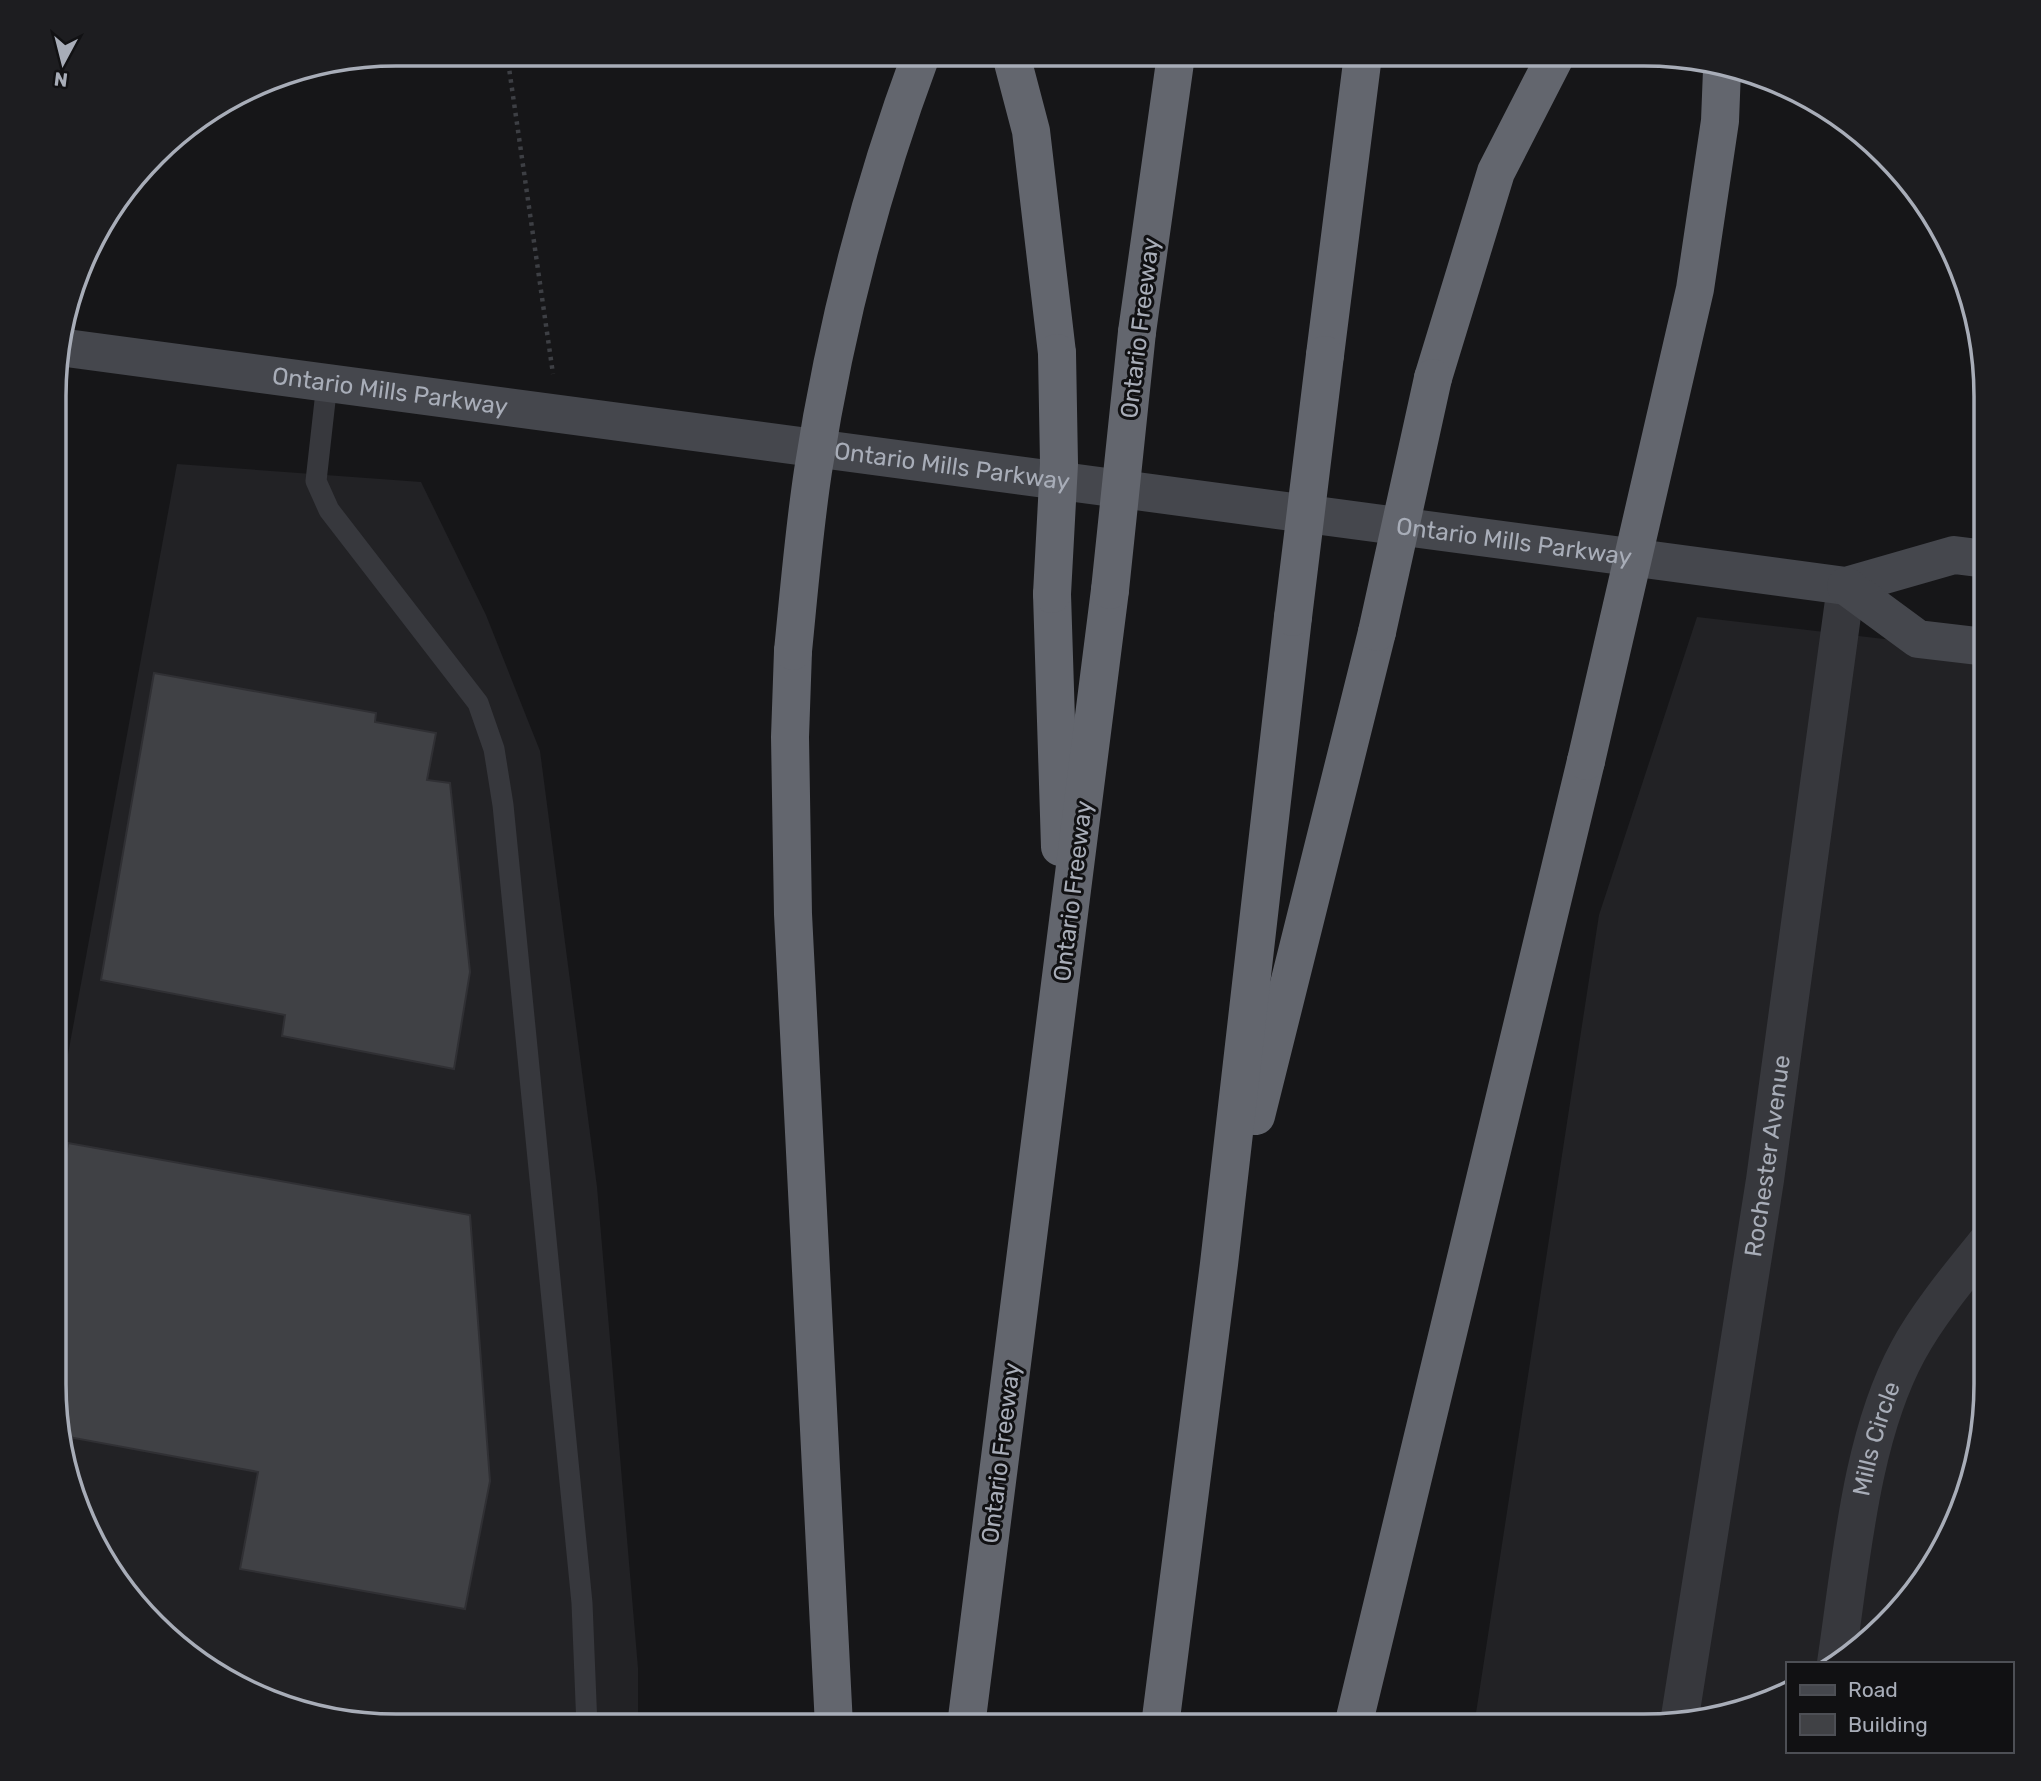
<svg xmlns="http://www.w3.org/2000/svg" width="2041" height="1781" viewBox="0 0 2041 1781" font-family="Rubik,sans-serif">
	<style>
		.built { fill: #222225 }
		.building { fill: #404145; stroke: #303034; stroke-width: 2 }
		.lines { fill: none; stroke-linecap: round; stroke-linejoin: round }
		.path { stroke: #3d3f44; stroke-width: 4.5; stroke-dasharray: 3.5 5; stroke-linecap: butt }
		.lane { stroke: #37383d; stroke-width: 21 }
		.street { stroke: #37383d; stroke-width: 38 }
		.secondary { stroke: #45474d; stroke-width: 38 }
		.highway { stroke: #63666e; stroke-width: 38 }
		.highway-bridge { stroke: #63666e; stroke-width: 38 }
		.labels { text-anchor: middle; stroke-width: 6; stroke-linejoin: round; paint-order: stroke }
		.street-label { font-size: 24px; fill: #a8adb8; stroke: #111113 }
		.rim { fill: none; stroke: #a8adb8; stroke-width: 3.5 }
	</style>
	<rect width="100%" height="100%" fill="#161618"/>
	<!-- built -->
	<g class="built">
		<path d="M177 464 421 482 486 615 540 751 597 1187 638 1668V1727H396L265 1701 154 1626 89 1536 55 1408 56 1119Z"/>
		<path d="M1697 617 1986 651 1987 1385 1961 1516 1886 1627 1835 1664H1787V1694L1668 1726H1474L1599 915Z"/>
	</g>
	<!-- building -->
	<g class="building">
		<path d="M154 673 376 713 375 722 436 733 427 780 450 783 470 972 454 1069 282 1036 285 1015 101 980Z"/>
		<path d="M68 1143 470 1215 490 1481 465 1609 240 1569 258 1472 63 1436 55 1408V1217Z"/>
	</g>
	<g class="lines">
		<!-- path -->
		<path class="path" d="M507 54 553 374"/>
		<!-- lane -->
		<path class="lane" d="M327 383 316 481 329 510 478 703 494 749 503 805 582 1603 587 1727"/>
		<!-- street -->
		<g class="street">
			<path id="s1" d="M1836 1663C1851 1564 1860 1439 1908 1351 1927 1315 1961 1274 1987 1242"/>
			<path id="s2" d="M1679 1723 1765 1180 1846 586"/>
		</g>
		<!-- secondary -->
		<g class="secondary">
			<path id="s3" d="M59 347 1846 586 1954 555 1986 559"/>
			<path d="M1846 586 1918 639 1986 647"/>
		</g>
		<!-- highway -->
		<g class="highway">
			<path d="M1011 55 1031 131 1057 353"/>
			<path d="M1137 332 1176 55"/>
			<path d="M1325 355 1363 55"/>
			<path d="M1433 378 1496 172 1556 55"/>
			<path d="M1052 594 1060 847"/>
			<path d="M793 651 790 737 793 914 834 1726"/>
			<path d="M1256 1116 1377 632"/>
			<path d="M966 1726 1110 590"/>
			<path d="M1160 1726 1219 1264 1293 617"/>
			<path d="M1353 1726 1586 761"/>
		</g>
		<!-- highway-bridge -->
		<g class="highway-bridge">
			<path d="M1110 590 1137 332"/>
			<path d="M1052 594 1059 464 1057 353"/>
			<path d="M1293 617 1325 355"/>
			<path d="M1377 632 1433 378"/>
			<path d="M793 651C799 591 804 530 813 471 835 329 871 189 921 55"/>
			<path d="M1586 761 1695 289 1720 121 1722 70"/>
		</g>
	</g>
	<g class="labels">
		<!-- street labels -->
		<g class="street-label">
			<text transform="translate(1140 328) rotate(-83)" y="8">Ontario Freeway</text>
			<text dy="8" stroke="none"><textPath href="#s3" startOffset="334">Ontario Mills Parkway</textPath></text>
			<text dy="8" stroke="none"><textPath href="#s3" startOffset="901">Ontario Mills Parkway</textPath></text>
			<text dy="8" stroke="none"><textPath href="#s3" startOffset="1468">Ontario Mills Parkway</textPath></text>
			<text transform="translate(1073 891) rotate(-83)" y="8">Ontario Freeway</text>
			<text dy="8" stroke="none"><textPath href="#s2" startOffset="574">Rochester Avenue</textPath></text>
			<text dy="8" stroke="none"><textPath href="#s1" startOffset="228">Mills Circle</textPath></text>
			<text transform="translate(1001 1453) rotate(-83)" y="8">Ontario Freeway</text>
		</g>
	</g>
	<!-- crop -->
	<path d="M0 0H2041V1781H0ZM396 66H1644A330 330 0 0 1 1974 396V1384A330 330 0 0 1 1644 1714H396A330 330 0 0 1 66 1384V396A330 330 0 0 1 396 66Z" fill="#1d1d20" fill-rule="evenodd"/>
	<path class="rim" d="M396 66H1644A330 330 0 0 1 1974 396V1384A330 330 0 0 1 1644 1714H396A330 330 0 0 1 66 1384V396A330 330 0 0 1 396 66Z"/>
	<!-- legend -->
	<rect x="1786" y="1662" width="228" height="91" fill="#111113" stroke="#4d4f55" stroke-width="2"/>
	<rect x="1800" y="1685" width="35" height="10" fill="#45474d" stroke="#4d4f55" stroke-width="2"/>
	<text x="1848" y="1697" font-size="21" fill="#a8adb8">Road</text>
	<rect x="1800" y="1714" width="35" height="21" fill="#404145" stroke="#4d4f55" stroke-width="2"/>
	<text x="1848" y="1732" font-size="21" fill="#a8adb8">Building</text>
	<!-- north arrow -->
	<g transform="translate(63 63) rotate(187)" stroke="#111113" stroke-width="5" paint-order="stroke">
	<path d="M0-5L12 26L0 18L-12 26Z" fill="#a8adb8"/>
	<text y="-10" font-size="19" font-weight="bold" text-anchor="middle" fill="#a8adb8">N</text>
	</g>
</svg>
